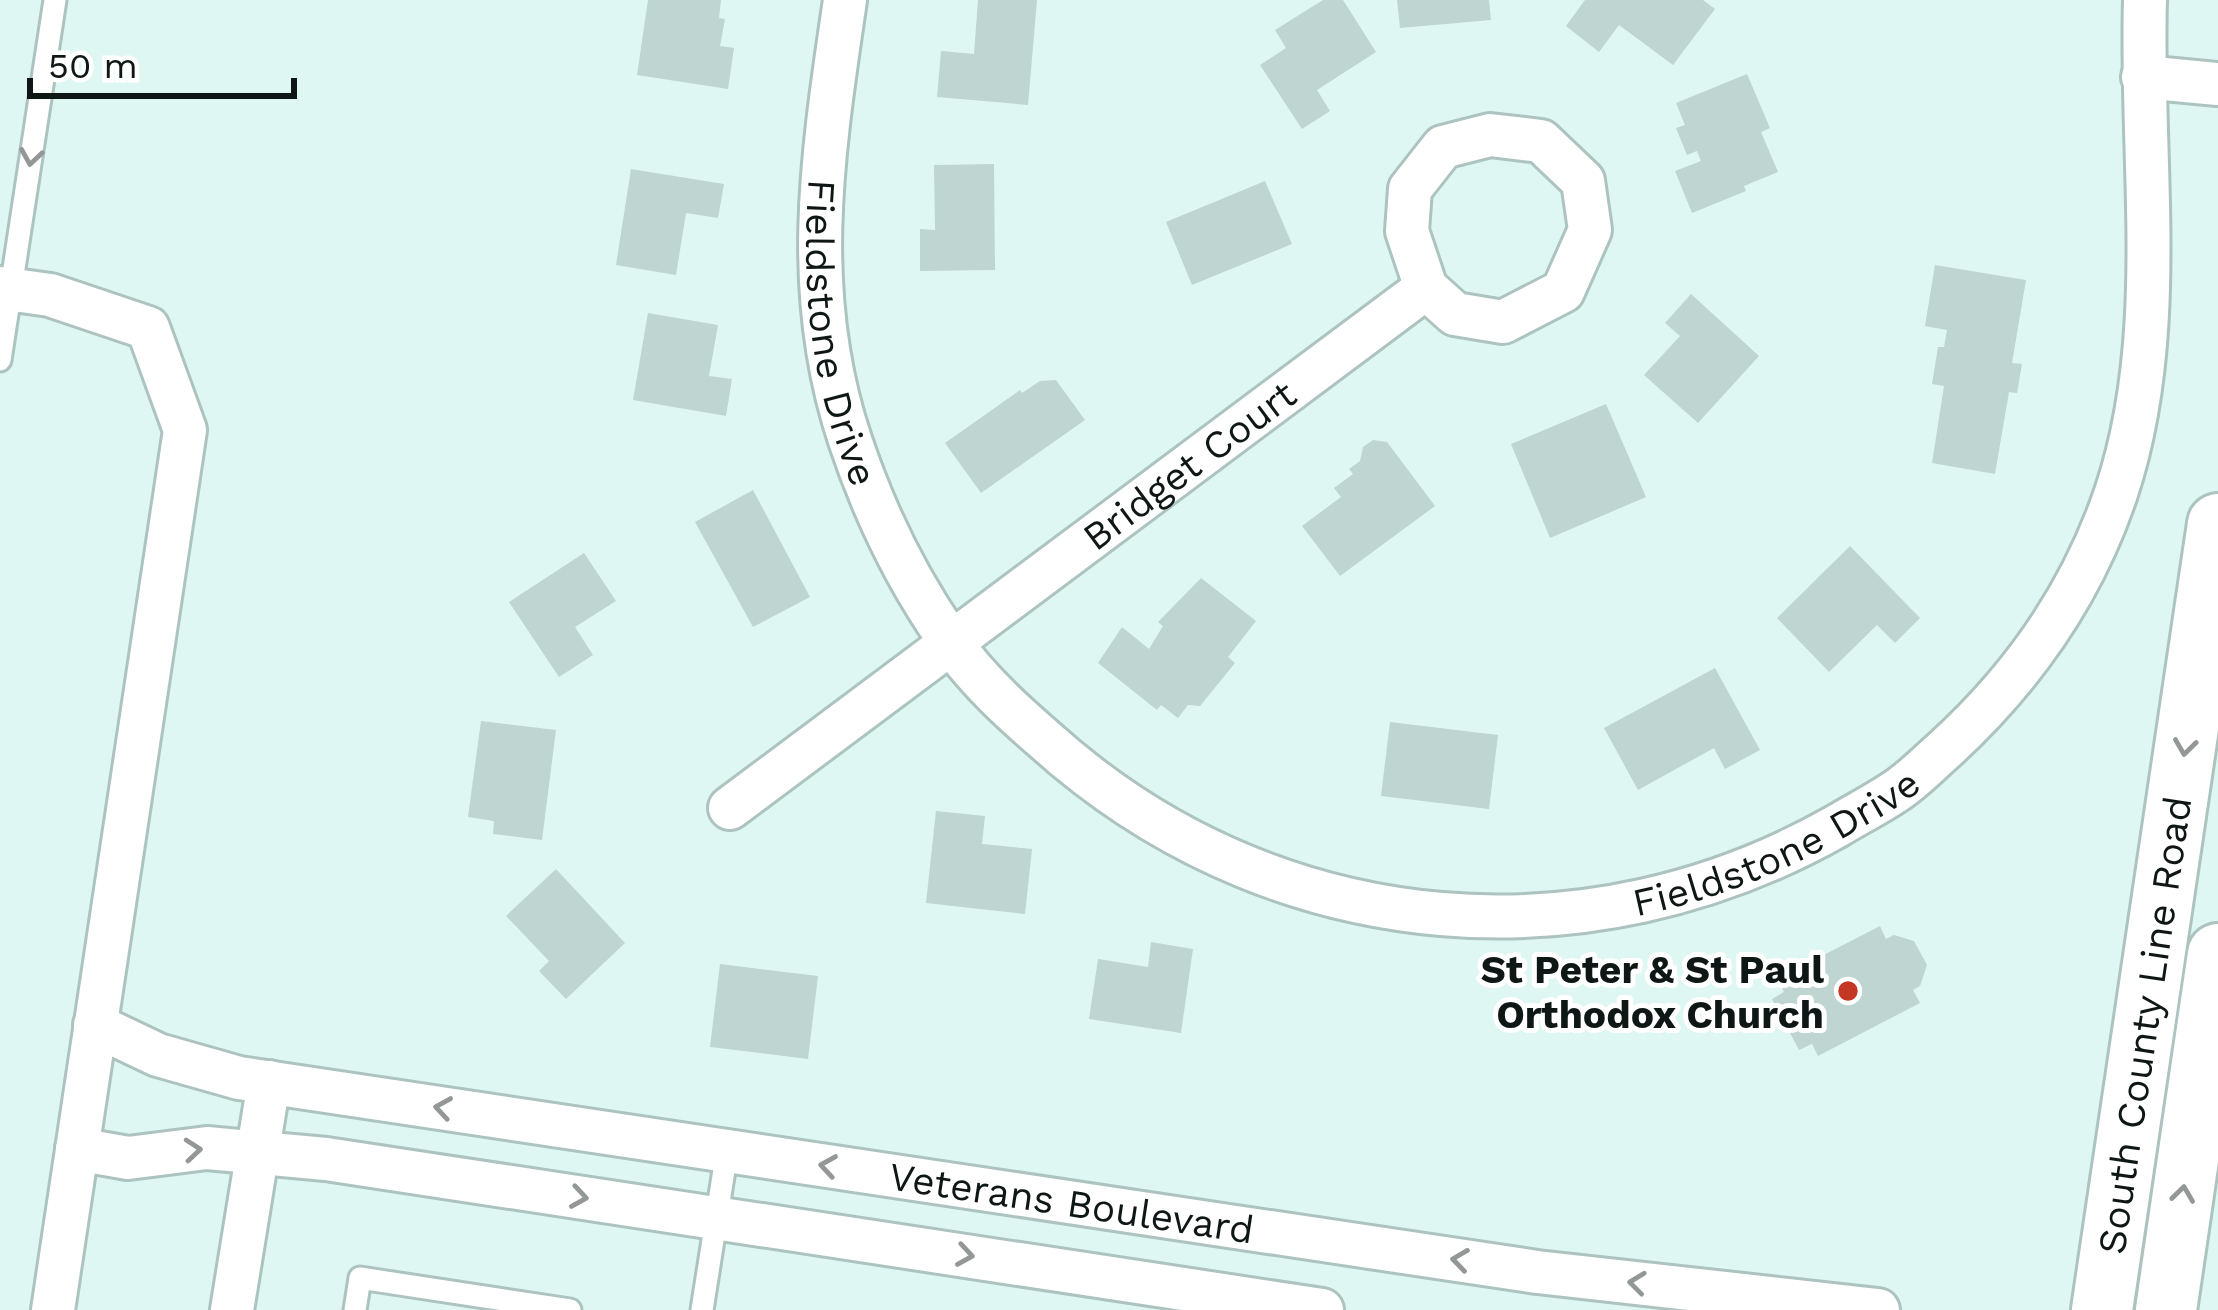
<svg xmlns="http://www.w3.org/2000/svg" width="2218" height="1310" viewBox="0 0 2218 1310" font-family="'Work Sans',sans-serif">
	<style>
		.building { fill: #bed5d2 }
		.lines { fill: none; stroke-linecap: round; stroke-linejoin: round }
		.lane-casing { stroke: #acc3bf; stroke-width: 27 }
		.street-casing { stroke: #acc3bf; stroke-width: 48 }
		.secondary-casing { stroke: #acc3bf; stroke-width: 66 }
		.lane { stroke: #fff; stroke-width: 21 }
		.street { stroke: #fff; stroke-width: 42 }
		.secondary { stroke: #fff; stroke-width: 60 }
		.oneway { stroke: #939796 }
		.poi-dot { fill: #c43725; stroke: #fff; stroke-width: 4.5 }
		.labels { text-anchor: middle; stroke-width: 10; stroke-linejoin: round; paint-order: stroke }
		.street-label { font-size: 39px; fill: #0f1716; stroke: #fff }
		.poi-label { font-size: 39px; font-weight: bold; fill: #0f1716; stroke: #fff; text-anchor: end }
	</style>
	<rect width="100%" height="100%" fill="#dff7f3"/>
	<!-- building -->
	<g class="building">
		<path d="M648 0H721L719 18 725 19 720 46 734 48 728 89 637 75Z"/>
		<path d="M978 0H1037L1028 105 937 97 941 51 974 54Z"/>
		<path d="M1323 0H1343L1376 52 1317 90 1330 111 1302 129 1260 65 1286 48 1275 30Z"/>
		<path d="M1397 0H1489L1491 20 1400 28Z"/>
		<path d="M1585 0H1703L1715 9 1673 65 1619 25 1599 52 1566 26Z"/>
		<path d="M1747 74 1770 128 1761 132 1778 172 1744 186 1746 191 1692 213 1675 171 1701 161 1697 151 1687 155 1676 128 1685 125 1676 103Z"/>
		<path d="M994 164 995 270 920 271V229L935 230 934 165Z"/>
		<path d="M631 169 724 184 718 218 686 213 676 275 616 265Z"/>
		<path d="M1265 181 1292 244 1192 285 1166 222Z"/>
		<path d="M1935 265 2026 280 2012 363 2022 364 2017 393 2009 392 1995 474 1932 463 1944 386 1932 384 1938 347H1944L1947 330 1925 326Z"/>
		<path d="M1691 294 1759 356 1698 423 1644 375 1680 336 1665 323Z"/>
		<path d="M648 313 718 325 709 376 732 379 726 416 633 400Z"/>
		<path d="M1056 380 1085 420 981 493 945 443 1020 390 1022 393 1040 381Z"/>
		<path d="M1606 404 1646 497 1550 538 1511 444Z"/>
		<path d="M1373 440 1387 442 1435 506 1340 576 1302 526 1341 497 1334 488 1353 474 1349 469 1360 461 1363 447Z"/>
		<path d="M753 490 810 597 753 627 695 522Z"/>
		<path d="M1850 546 1920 618 1895 643 1877 625 1829 672 1777 618Z"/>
		<path d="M584 553 616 601 575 627 593 655 559 677 509 602Z"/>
		<path d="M1201 578 1256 621 1228 657 1235 663 1200 706 1188 705 1178 718 1161 705 1157 710 1098 663 1122 627 1149 649 1163 626 1158 622Z"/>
		<path d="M1715 668 1760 750 1725 769 1714 748 1638 790 1604 728Z"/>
		<path d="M481 721 556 730 542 840 493 834 494 821 468 817Z"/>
		<path d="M1390 722 1498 735 1489 809 1381 796Z"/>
		<path d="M936 811 985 816 982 844 1032 849 1025 914 926 903Z"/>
		<path d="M556 869 625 943 566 999 539 971 549 961 506 916Z"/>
		<path d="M1880 926 1886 939 1894 935 1914 941 1927 965 1920 986 1913 990 1920 1003 1818 1056 1812 1044 1799 1050 1772 999 1784 992 1777 979Z"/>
		<path d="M1151 942 1193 949 1181 1033 1089 1019 1098 959 1148 967Z"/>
		<path d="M720 964 818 976 808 1059 710 1047Z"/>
	</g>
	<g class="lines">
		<!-- lane casing -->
		<g class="lane-casing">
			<g id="lane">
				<path d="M0 360 55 0"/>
				<path d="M355 1310 360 1278 570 1310"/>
				<path d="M702 1310 727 1151"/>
			</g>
		</g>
		<!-- street casing -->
		<g class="street-casing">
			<g id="street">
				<path id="s1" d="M845 0C823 151 800 291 850 440 873 509 906 578 948 638 979 684 1025 723 1067 759 1287 942 1588 967 1837 826 1855 815 1875 805 1893 793 1911 782 1927 765 1943 751 2021 680 2082 594 2116 493 2169 335 2140 164 2145 0"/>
				<path d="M2143 77 2218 84"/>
				<path d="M1490 135 1541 141 1583 181 1590 230 1563 291 1503 322 1455 314 1426 288 1407 231 1410 189 1443 147Z"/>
				<path d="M0 288 50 295 148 328 185 430 53 1310"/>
				<path id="s2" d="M730 808 1426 288"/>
				<path id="s3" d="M95 1025 158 1055 239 1078 1537 1272 1878 1310"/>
				<path d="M77 1149 128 1158 207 1148 326 1159 1322 1310"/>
				<path d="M232 1310 269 1082"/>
			</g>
		</g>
		<!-- secondary casing -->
		<g class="secondary-casing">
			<g id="secondary">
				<path id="s4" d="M2102 1310 2218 524"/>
				<path d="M2166 1310 2218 954"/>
			</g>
		</g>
		<!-- lane -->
		<use href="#lane" class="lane"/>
		<!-- street -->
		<use href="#street" class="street"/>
		<!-- secondary -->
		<use href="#secondary" class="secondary"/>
	</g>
	<!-- one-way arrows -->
	<defs><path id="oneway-chevron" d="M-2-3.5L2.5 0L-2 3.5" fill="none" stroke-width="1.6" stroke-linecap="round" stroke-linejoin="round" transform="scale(3)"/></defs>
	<g class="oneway">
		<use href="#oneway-chevron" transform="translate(31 157) rotate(99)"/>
		<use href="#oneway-chevron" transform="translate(2185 747) rotate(98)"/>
		<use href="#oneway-chevron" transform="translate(443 1108) rotate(-171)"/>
		<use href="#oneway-chevron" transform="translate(193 1150) rotate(-5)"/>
		<use href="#oneway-chevron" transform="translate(828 1166) rotate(-171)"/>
		<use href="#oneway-chevron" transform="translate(2183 1194) rotate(-82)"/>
		<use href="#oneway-chevron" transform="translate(579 1197) rotate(9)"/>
		<use href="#oneway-chevron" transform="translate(965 1255) rotate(9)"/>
		<use href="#oneway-chevron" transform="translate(1460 1260) rotate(-172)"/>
		<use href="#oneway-chevron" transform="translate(1637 1283) rotate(-173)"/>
	</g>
	<!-- markers -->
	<circle class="poi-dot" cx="1848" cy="991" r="12"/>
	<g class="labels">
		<!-- street labels -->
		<g class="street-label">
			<text dy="14" stroke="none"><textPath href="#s1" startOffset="336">Fieldstone Drive</textPath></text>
			<text dy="14" stroke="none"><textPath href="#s2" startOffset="573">Bridget Court</textPath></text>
			<text dy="14" stroke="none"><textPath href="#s1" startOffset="1596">Fieldstone Drive</textPath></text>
			<text dy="14" stroke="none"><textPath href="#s4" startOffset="288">South County Line Road</textPath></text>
			<text dy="14" stroke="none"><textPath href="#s3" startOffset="996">Veterans Boulevard</textPath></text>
		</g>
		<!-- poi labels -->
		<g class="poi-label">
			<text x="1824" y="983">St Peter &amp; St Paul<tspan x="1824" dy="45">Orthodox Church</tspan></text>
		</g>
	</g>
	<!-- scale -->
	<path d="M30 78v18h264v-18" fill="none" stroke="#0f1716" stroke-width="6"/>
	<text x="48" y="78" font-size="36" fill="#0f1716" stroke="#ffffff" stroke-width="9" paint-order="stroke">50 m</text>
</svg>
